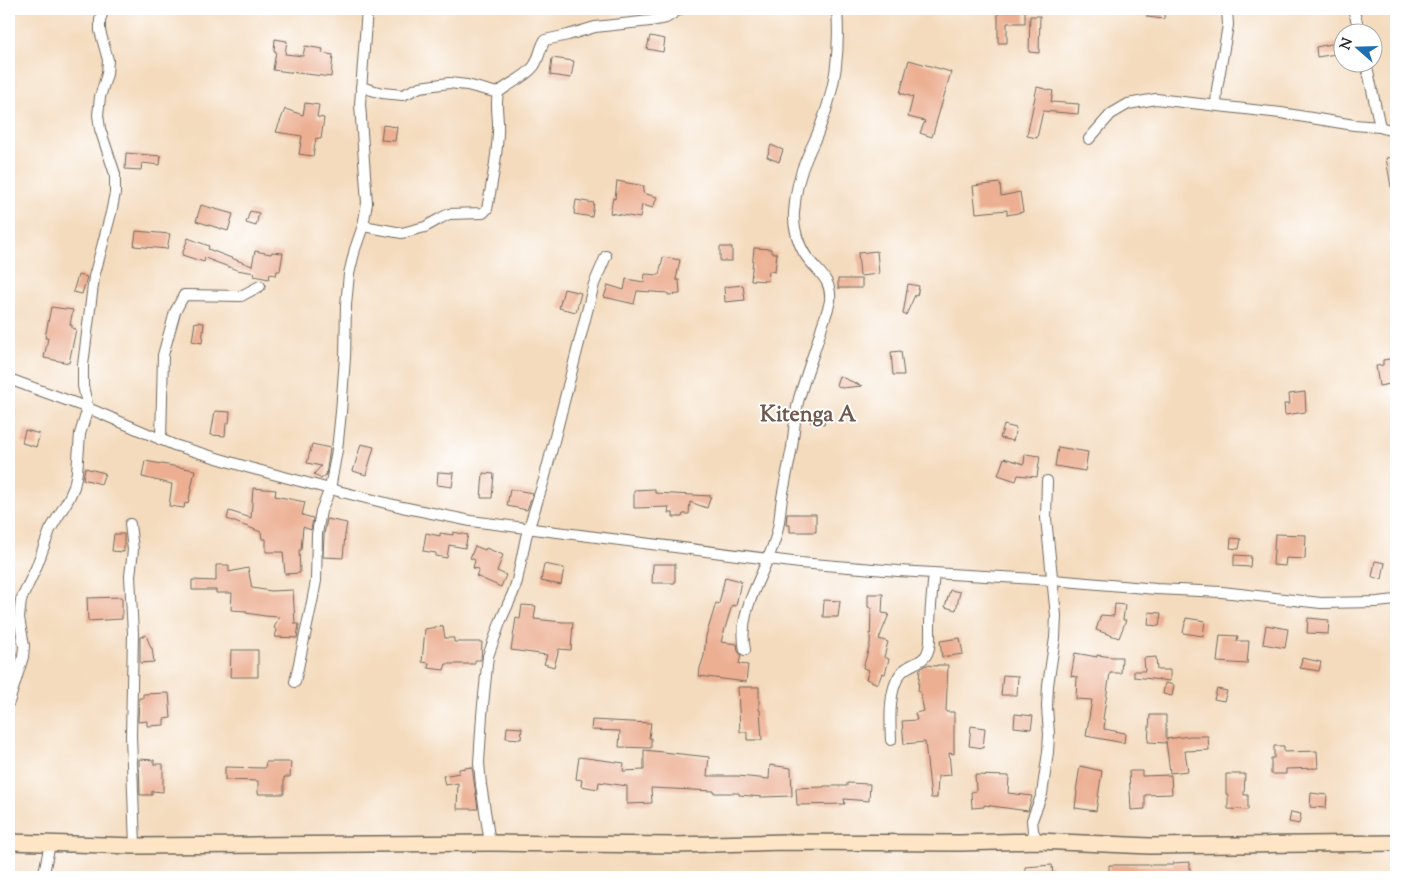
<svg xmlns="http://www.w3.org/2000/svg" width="1405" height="886" viewBox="0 0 1405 886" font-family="'Sorts Mill Goudy',serif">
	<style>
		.building { fill: #ecaf92 }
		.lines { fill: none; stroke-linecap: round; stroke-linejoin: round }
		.minor-casing { stroke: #71695e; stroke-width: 12 }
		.secondary-casing { stroke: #71695e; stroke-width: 18 }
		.minor { stroke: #fff; stroke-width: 10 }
		.secondary { stroke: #fde5c5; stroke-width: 15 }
		.labels { text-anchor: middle; stroke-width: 4; stroke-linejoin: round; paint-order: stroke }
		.quarter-label { font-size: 22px; font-weight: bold; fill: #6f594f; stroke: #fff }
	</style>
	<rect width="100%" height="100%" fill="#fff"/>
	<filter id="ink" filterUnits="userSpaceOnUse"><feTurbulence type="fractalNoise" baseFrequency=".02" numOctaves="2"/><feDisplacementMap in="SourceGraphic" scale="10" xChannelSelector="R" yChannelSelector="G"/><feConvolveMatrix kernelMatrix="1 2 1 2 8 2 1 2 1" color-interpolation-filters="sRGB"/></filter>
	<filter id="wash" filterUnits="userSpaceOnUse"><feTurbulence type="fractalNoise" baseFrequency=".0096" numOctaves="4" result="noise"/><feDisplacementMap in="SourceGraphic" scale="20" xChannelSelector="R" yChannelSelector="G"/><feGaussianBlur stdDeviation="1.12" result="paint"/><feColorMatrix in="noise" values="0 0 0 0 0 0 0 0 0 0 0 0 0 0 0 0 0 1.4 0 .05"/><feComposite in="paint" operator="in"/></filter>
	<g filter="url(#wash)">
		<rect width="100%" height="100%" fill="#f4dbbe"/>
		<g id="blocks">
			<!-- building -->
			<g class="building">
				<path d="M998 9H1025V23H1007V43H998Z"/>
				<path d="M1148 9H1165L1164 19 1147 17Z"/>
				<path d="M1030 16H1040L1039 53 1029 52Z"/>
				<path d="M650 36 665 39 663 52 647 49Z"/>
				<path d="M275 39 287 41 285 54 303 56 305 46 323 49 322 53 333 55 331 77 273 70 276 51H274Z"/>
				<path d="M1342 42V53L1317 57 1316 47Z"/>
				<path d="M552 58 574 61 571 78 550 75Z"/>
				<path d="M909 60 951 72 932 137 920 133 925 121 908 117 913 97 900 93Z"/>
				<path d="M1037 87 1053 91 1051 102 1079 104 1078 114 1043 111 1037 138 1027 136Z"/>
				<path d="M305 103 319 105 317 117 324 118 321 139 316 138 313 156 299 154 302 136 276 132 285 109 303 115Z"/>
				<path d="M383 125 397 127 395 141 381 140Z"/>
				<path d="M771 145 783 150 779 162 767 157Z"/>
				<path d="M126 153 161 156 160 165 142 163 141 170 125 169Z"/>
				<path d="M1396 156V187H1391L1386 158Z"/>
				<path d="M617 181 644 186 643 193 657 197 653 208 642 205 640 218 610 213 613 198 615 199Z"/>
				<path d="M1000 183 1001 196 1020 192 1023 212 1007 215V210L976 213 973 186Z"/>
				<path d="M576 200 594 203 592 217 574 214Z"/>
				<path d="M201 205 233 214 228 231 196 221Z"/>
				<path d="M250 211 259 213 256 226 246 223Z"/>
				<path d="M136 231 170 234 167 249 134 246Z"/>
				<path d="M188 238 209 246 208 249 252 266 255 251 271 254 272 252 283 253 280 271H277L276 275 270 274 269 279 254 276 255 273 237 270 205 258 204 262 182 255Z"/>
				<rect x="720" y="247" width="12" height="14"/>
				<path d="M754 248 771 249V253H777L775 272 769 271 768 281 751 280Z"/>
				<path d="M877 251 879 274 860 276 858 253Z"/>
				<path d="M663 257 680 260 676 280H679L680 294 668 295V293L637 291 634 304 604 297 608 285 624 290 626 279 644 282 645 274 659 275Z"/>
				<path d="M78 275 87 277 82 294 73 292Z"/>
				<rect x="838" y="279" width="24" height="9"/>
				<path d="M908 284 919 286 917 296 915 295 906 315 903 314Z"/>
				<path d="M743 285 745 300 725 302 724 287Z"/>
				<path d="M564 289 581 293 576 312 559 308Z"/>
				<path d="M51 307 73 310 70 325H72V328L76 329 69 363 44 358 48 338H45Z"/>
				<path d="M195 322 204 323 202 343 192 341Z"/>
				<path d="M901 351 904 375H893L891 352Z"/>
				<path d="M1396 358V383L1379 386 1376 366 1383 365V360Z"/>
				<path d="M839 376 862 386 842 388 836 385Z"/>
				<path d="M1305 392 1306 412 1285 415 1284 404H1290L1289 394Z"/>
				<path d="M215 411 230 412 229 423H226L225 436 211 435Z"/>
				<path d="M811 412 826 414 824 424 810 422Z"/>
				<path d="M1004 425 1016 428 1013 441 1000 438Z"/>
				<path d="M25 430 40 434 36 447 22 443Z"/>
				<path d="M312 444 330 448 326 475 321 479 314 474 321 466 307 463Z"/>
				<path d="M361 444 374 447 366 475 353 471Z"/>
				<path d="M1058 447 1088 452 1085 471 1055 466Z"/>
				<path d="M1025 454 1040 456 1037 477 1018 475 1016 481 998 475 1004 458 1024 464Z"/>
				<path d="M145 461 195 470 188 504 185 503 184 508 169 506 172 484 142 477Z"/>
				<path d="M85 468 105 473 101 484 83 479Z"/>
				<path d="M438 472 454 473 452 487 437 485Z"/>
				<path d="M483 473 494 474 492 498H481Z"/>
				<path d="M253 488 276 490 275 496 305 502 302 515 313 518 311 530 303 527 301 550H299L300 573 285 574 283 552H266V539H262L261 532 227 519 229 511 251 518Z"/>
				<path d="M510 489 533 493 527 510 507 506Z"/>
				<path d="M655 489V493L711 496 707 508 690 502 689 514H683L682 517H673V513H668L669 507 634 508V490Z"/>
				<path d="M787 514H816V532H790V525H786Z"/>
				<path d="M327 519 347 523 345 535 343 558 323 557 324 535Z"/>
				<path d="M453 532 468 535 465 548 449 545 447 558 436 556V553L423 551 426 533 440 536V533L453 535Z"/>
				<path d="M114 534H124V552L112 551Z"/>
				<path d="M1275 534 1306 535 1305 559 1286 558 1285 566 1273 565Z"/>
				<path d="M1231 538 1241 539 1239 549 1230 548Z"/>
				<path d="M475 546 485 550 486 548 503 555 497 571 506 575 501 587 476 576 479 569 473 568 475 560 470 558Z"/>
				<path d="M1234 555 1251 556 1250 567 1234 566Z"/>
				<path d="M1375 561 1385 563 1382 579 1372 577Z"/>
				<path d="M544 564 564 568 561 585 541 581Z"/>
				<path d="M653 564H675V583H652Z"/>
				<path d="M216 565H229V572L248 568 252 588 271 591 293 590 295 624H299L297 638 275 637 277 630 274 628 279 617 265 616 246 613V611L231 610 232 593H216V590H192V580L216 581Z"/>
				<path d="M725 577 741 581 736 606 732 605 721 642 737 644 738 651 741 655 739 664 748 665 746 682 699 676 700 668 704 656 706 636 716 603 719 604Z"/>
				<path d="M950 590 960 592 956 610 945 607Z"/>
				<path d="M868 594H883L882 613 889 614 879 639 888 642 884 657 889 659 885 674 882 673 878 684 866 679 869 670 863 668 870 644 871 608 868 607Z"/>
				<path d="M122 597V619L88 621 87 598Z"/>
				<path d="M824 600 840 601 838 617H823Z"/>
				<path d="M1115 604 1125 605 1123 620H1126L1119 638 1096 630 1101 615 1114 616Z"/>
				<path d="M522 605 536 606 534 619 562 622H573L571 650 559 649 554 667 544 664 547 655 511 650 516 618 520 619Z"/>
				<path d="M1149 612 1161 613 1159 626 1148 625Z"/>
				<path d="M1186 618 1205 621 1203 636 1183 633Z"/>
				<path d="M1308 618 1329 620 1328 634 1307 633Z"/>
				<path d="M1266 625 1288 629 1285 648 1263 644Z"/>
				<path d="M443 626 445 638H454V642H482L481 660H475V664H446L444 670 428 668 429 663 422 662 425 629Z"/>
				<path d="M146 635 151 648H152L154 662 140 663V637Z"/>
				<path d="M1220 635 1238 636 1237 641H1249L1247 664 1217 662Z"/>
				<path d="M960 638 963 654 942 657 940 641Z"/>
				<path d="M231 650H258V677H230Z"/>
				<path d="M1075 653 1097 657V655L1112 657H1122L1121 673H1110L1103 719 1105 720 1104 729 1125 733 1124 743 1086 736 1092 700 1076 699 1077 677 1071 676Z"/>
				<path d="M1156 657 1157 670H1170V681L1134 677V671H1145L1144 658Z"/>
				<path d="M1302 658 1321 662 1319 671 1300 668Z"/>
				<path d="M926 665 937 666V665H948L946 712H954V754L949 753 951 775 938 776 937 798H931L925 742 904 744 902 721 917 720 915 713 924 711 920 692 918 691 920 669Z"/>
				<path d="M1003 675 1018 676 1017 695H1001Z"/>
				<path d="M1165 683 1174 685 1172 696 1163 694Z"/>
				<path d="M738 687H759V710H760L762 740H747V732H740Z"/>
				<path d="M1217 689 1227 691 1224 701 1214 699Z"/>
				<path d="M169 693 171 718 164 719V725L147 726V721L138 722 139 698H143V694Z"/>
				<path d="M1015 714 1033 716 1031 729 1014 727Z"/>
				<path d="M1150 715H1166V739L1190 736H1208L1209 750 1185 751 1188 771 1170 773 1166 741V743L1148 742Z"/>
				<path d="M592 720 651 723 649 738H651V748L619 747 620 731 591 730Z"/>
				<path d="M971 726 985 728 983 748 969 746Z"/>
				<path d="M507 727 522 728 521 739 506 738Z"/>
				<path d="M1274 746H1284V752L1317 751 1318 768 1286 769V774H1271V758H1274Z"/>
				<path d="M644 750 709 757 707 776H738L769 779 770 765 791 768 792 796 763 797 739 795V793H714V791L651 788 652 803 627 804V786L599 782 598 789 581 786 582 780 576 779 579 757 624 763 623 771 644 770Z"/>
				<path d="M139 759 154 760V764H163V792L152 791V795H140Z"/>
				<path d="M266 762H291L290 777H284V794H258V781L225 780V767L265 768Z"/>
				<path d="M1080 766 1102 771 1096 811 1075 808 1077 791H1076Z"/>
				<path d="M472 767 478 809H457L458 783 445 785 443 776 459 773V769Z"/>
				<path d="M1129 771H1142V776L1171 775 1172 794 1145 795V809L1131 810Z"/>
				<path d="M1226 774H1245L1244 795H1248V810L1228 809V794H1226Z"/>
				<path d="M975 775 1009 776 1008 793 1032 796 1028 811 984 805V807L972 808 971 792 976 791Z"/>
				<path d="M847 783 870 784 869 801 844 799 845 804 797 805 796 788 824 787V786H847Z"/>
				<path d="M1311 793 1327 795 1326 808 1310 807Z"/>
				<path d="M1291 812 1301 814 1299 824 1289 822Z"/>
				<path d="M1190 862V877H1109V865H1173V863Z"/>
				<path d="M1052 865 1053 877H1026L1025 867Z"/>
			</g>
		</g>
	</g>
	<g filter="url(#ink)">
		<use href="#blocks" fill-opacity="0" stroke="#71695e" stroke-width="1"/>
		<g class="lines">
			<!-- minor casing -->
			<g class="minor-casing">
				<g id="minor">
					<path d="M1353 9 1360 32"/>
					<path d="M1366 62 1380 127"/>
					<path d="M361 87 382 93 403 95 420 87 449 83 467 85 498 93"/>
					<path d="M1216 105 1217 89 1228 25 1227 9"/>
					<path d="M1089 139 1111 114 1128 104 1156 99 1281 113 1354 125 1380 127 1396 132"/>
					<path d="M363 226 402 233 425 227 441 218 449 214 483 213 487 209C492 184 497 156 498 132 499 118 495 106 498 93 509 83 525 78 534 66 539 59 540 48 545 40L568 35 595 27 650 21 666 18 680 9"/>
					<path d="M9 379 88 408 174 445 250 468 330 489 402 507 471 521 800 563 898 571 1053 580 1156 589 1222 592 1321 603 1377 602 1396 600"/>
					<path d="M161 440 163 355 175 312 184 295 241 296 260 286"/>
					<path d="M130 524 133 550 130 576 133 634 131 736 135 846"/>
					<path d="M745 650C736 607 768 572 777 532 780 521 780 510 782 498 785 481 789 464 792 447 794 432 795 417 798 402 805 376 815 352 822 326 825 318 828 310 830 301 832 278 817 272 806 256 798 244 793 227 794 213 795 194 800 172 808 155 812 145 817 137 820 127 836 87 840 51 837 9"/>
					<path d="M295 682 312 602 316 581 317 534 321 511 330 489 337 450 341 412 345 357 346 305 349 274 355 249 363 226 367 203 360 104 367 9"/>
					<path d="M9 702 23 657 24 646 19 618 21 600 36 568 50 530 68 500 74 487 77 472 80 434 88 408 83 386V365L94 277 111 213 115 193V174L100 129 98 115 100 97 107 74 108 60 100 31V20L104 9"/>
					<path d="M891 740C890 720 888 684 904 670 912 663 925 662 928 651 931 644 930 636 930 628 930 610 932 592 934 574"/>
					<path d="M1038 841 1033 831 1032 820 1042 794 1048 752 1049 734 1047 707 1048 685 1055 638 1056 616 1046 518 1047 481"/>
					<path d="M490 843 481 785 479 763 482 715 488 656 501 620 513 593 517 581 526 537 544 480 594 284 606 256"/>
					<path d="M43 877 50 844"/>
				</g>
			</g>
			<!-- secondary casing -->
			<g class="secondary-casing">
				<path id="secondary" d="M9 842 135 846 490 843 675 845 786 842 960 843 1038 841 1150 846 1396 843"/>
			</g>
			<!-- minor -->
			<use href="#minor" class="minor"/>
			<!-- secondary -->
			<use href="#secondary" class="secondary"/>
		</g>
	</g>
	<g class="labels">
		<!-- quarter labels -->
		<g class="quarter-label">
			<text x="808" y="421">Kitenga A</text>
		</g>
	</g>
	<!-- margin -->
	<rect width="1405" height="886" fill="none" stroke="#fff" stroke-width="30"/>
	<!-- north arrow -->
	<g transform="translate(1358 48) rotate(290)"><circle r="24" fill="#ffffff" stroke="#aaaaaa"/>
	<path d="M0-4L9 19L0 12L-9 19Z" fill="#1f6fb2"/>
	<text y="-8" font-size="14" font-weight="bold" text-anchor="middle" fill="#2b2b2b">N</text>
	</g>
</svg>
